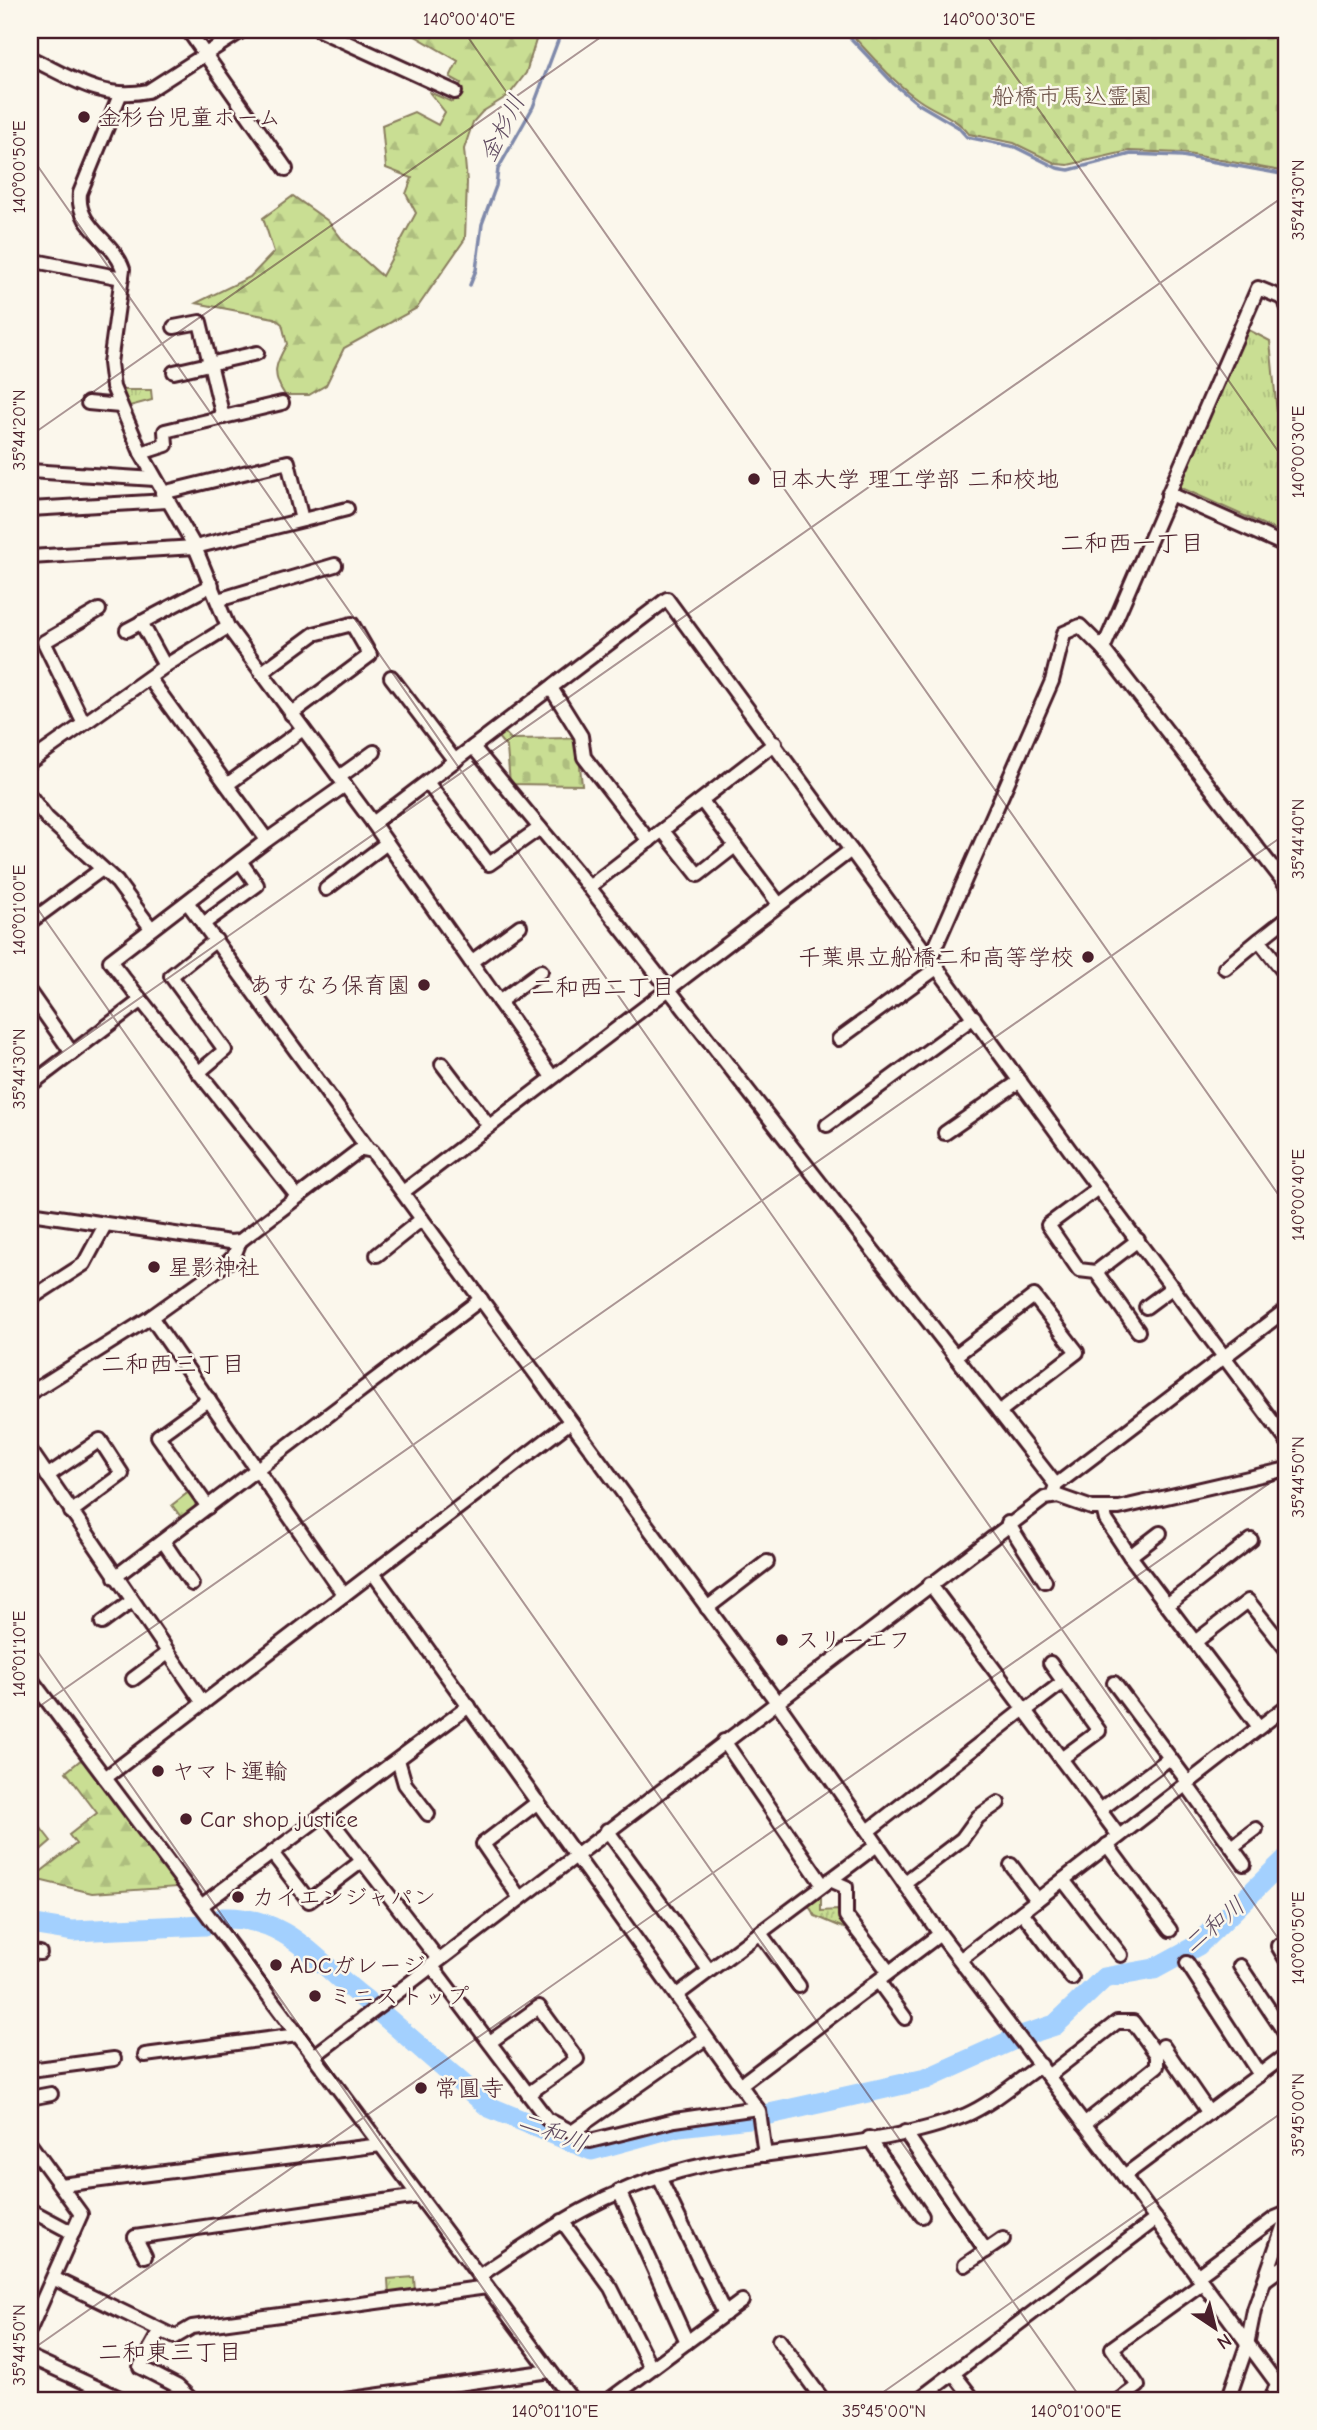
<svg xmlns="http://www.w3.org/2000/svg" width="1317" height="2430" viewBox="0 0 1317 2430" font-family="'Comic Neue','Klee One',sans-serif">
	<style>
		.forest { fill: url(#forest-firs); stroke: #8a7e5f; stroke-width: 2 }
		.cemetery { fill: url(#cemetery-stones); stroke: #8a7e5f; stroke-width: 2 }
		.park { fill: url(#park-tufts); stroke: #8a7e5f; stroke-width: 2 }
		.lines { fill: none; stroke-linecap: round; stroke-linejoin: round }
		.stream { stroke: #7f89aa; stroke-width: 3.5 }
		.river { stroke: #a3d0fe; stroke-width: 21 }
		.minor-casing { stroke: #4a1f2b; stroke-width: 18 }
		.minor { stroke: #fbf7ec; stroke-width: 12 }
		.ticks { fill: none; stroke: #4a1f2b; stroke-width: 2; stroke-opacity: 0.45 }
		.poi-dot { fill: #4a1f2b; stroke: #fbf7ec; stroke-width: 2.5 }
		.labels { text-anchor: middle; stroke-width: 5; stroke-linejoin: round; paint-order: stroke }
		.park-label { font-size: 23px; fill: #6a4f45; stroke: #fbf7ec }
		.poi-label { font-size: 23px; fill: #4a1f2b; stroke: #fbf7ec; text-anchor: start }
		.water-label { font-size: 24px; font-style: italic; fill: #604b60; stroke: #fbf7ec }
		.neighbourhood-label { font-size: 24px; fill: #4a1f2b; stroke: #fbf7ec }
		.neatline { fill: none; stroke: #4a1f2b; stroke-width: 2.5 }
		.ticks-label { font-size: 18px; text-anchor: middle; fill: #4a1f2b }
	</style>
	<defs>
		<pattern id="forest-firs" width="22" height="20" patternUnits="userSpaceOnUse" patternTransform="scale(1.75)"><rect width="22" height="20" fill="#c9de93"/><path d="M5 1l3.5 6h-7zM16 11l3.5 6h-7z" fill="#aebe7f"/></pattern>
		<pattern id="cemetery-stones" width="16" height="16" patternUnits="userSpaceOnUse" patternTransform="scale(1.75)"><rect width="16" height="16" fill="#c9de93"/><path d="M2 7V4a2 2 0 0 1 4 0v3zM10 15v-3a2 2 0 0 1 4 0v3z" fill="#aebe7f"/></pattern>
		<pattern id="park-tufts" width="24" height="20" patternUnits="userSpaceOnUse" patternTransform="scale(1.75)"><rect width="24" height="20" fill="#c9de93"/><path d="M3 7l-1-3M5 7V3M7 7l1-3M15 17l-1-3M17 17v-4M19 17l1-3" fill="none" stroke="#aebe7f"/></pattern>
	</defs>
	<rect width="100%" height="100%" fill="#fbf7ec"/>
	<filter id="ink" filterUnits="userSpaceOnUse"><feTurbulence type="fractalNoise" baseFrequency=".0143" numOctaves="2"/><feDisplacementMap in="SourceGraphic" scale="14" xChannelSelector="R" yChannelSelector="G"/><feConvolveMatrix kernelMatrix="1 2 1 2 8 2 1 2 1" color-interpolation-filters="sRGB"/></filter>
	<g filter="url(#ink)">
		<!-- forest -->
		<g class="forest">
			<path d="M405 30H539L526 73 509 95 482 112 473 122 464 149 467 182 465 239 417 308 344 348 326 385 309 395H285C271 374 275 364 287 344L282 324 274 318 196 303 250 277 274 252 263 218 293 196 328 221 345 243 382 276 416 213 406 194 412 178 386 168 382 125 414 112 438 125 445 112 429 92 452 102 461 83 450 77 458 61Z"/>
			<path d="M83 1758 179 1887 92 1893 30 1878V1862L39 1873 76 1844 69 1835 97 1813 66 1772Z"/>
			<path d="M30 1814 51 1841 30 1859Z"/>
		</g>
		<!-- cemetery -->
		<g class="cemetery">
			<path d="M847 30H1281L1287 61V172L1182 153 1129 151 1068 165 1057 164 1014 143 969 134C956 117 936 112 919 100 891 81 871 54 847 30Z"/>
			<path d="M503 731 511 739 577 738 582 785 510 784 507 748 497 736Z"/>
		</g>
		<!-- park -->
		<g class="park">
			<path d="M1245 328 1270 341 1278 424 1287 423V535L1175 485Z"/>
			<path d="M120 390H151L152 400 126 407Z"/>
			<path d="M190 1491 196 1499 195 1507 181 1517 172 1505Z"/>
			<path d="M821 1893V1911L838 1910 848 1925 844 1928 815 1916 807 1903Z"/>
			<path d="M414 2277 415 2293 389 2296 388 2279Z"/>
		</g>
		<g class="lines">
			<!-- stream -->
			<g class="stream">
				<path d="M843 30 894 84 917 103 958 127 967 137 1015 147 1057 168 1069 170 1131 154 1182 156 1287 175"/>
				<path d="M470 285 476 270 482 224 496 186 498 169 533 107 562 30"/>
			</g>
			<!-- river -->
			<g class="river">
				<path d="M222 1918C289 1915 319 1966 367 2001"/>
				<path d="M30 1924 73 1931 206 1925"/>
				<path d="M381 2013 489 2107 592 2150 679 2126 758 2117"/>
				<path d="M1024 2035 1055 2025 1104 1978 1154 1969 1198 1945 1287 1858"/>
				<path d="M765 2115 926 2079 1017 2038"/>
			</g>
			<!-- minor casing -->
			<g class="minor-casing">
				<g id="minor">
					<path d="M188 30 286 169"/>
					<path d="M319 30 455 92"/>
					<path d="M30 58C70 77 102 101 148 91L243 30"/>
					<path d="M120 95 80 193C76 228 113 239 123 269L110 363 113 387 141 453 195 547 228 627 373 823 552 1077"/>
					<path d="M30 260 122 278"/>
					<path d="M174 327 200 322 223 417"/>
					<path d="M174 372 257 353"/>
					<path d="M88 403 120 406"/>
					<path d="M141 453 166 445 165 431 282 403"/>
					<path d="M30 471 155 479"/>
					<path d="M162 493 288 462 302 520"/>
					<path d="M1168 495 1258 288 1285 299 1287 306"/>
					<path d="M30 509 167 501"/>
					<path d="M1287 546 1170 494 1103 649 1287 886"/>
					<path d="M30 557 195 547 347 509"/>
					<path d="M218 600 335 565"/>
					<path d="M141 622 165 666"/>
					<path d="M127 630 212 585"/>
					<path d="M261 673 314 634 352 624 370 655 291 714"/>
					<path d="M391 677 455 761"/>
					<path d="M149 678 267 840"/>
					<path d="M551 688 581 736 584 757 649 841"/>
					<path d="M83 722 44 642 99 610"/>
					<path d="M473 747 589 887 1056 1485"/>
					<path d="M30 762 165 666 228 627"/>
					<path d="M339 777 374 752"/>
					<path d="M427 782 489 864 540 828"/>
					<path d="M228 784 303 729"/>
					<path d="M30 796 47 818 117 882 151 928"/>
					<path d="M702 801 778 903"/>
					<path d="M373 823 667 599 851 850"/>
					<path d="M663 831 698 875 735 846"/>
					<path d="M589 887 775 743"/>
					<path d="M326 889 387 843"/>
					<path d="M187 902 368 1149"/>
					<path d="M1287 918 1259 940 1287 976"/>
					<path d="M30 922 102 869"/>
					<path d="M203 924 257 885 240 861"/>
					<path d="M931 957 1052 681 1064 633 1080 626 1103 649"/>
					<path d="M471 962 520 926"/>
					<path d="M1225 968 1259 940"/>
					<path d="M30 993 72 1053"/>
					<path d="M499 1002 541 971"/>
					<path d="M839 1039 938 967"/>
					<path d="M442 1064 489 1126"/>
					<path d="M198 1073 225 1050 171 976 216 940"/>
					<path d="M30 1085 140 1001"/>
					<path d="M827 1125 974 1017"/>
					<path d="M945 1133 1020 1081"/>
					<path d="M1098 1188 1048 1225 1079 1270 1096 1272 1138 1331"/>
					<path d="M403 1192 851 850 1083 1168 1287 1441"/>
					<path d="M297 1196 110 961 267 840 345 785"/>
					<path d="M30 1213 230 1242 240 1241 358 1151 363 1149 372 1151 776 1701 940 1934 1124 2176 1287 2397"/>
					<path d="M377 1255 422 1219"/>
					<path d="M1096 1272 1138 1240"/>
					<path d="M30 1299 84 1264 105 1225"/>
					<path d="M1146 1307 1173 1287"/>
					<path d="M151 1317 344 1595"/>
					<path d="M955 1356 1034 1296 1077 1352 999 1412"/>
					<path d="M30 1393 151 1317 228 1262 234 1256 240 1241"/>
					<path d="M30 1450 203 1703"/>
					<path d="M47 1476 100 1440 122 1474 71 1512"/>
					<path d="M1054 1491 1056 1485 1287 1309"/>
					<path d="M208 1507 158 1436 209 1399"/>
					<path d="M1103 1508 1106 1520 1130 1556 1259 1727"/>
					<path d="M1008 1523 1045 1581"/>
					<path d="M163 1541 192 1584"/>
					<path d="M1130 1556 1160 1533"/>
					<path d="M373 1573 759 2111 765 2155"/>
					<path d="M115 1577 481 1299"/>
					<path d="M930 1584 1119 1836"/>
					<path d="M1167 1605 1251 1540"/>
					<path d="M707 1608 767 1562"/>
					<path d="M102 1623 132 1601"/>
					<path d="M1195 1642 1248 1601 1287 1650"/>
					<path d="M1050 1663 1099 1731 1061 1759"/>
					<path d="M30 1678 572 2400"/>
					<path d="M133 1679 168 1653"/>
					<path d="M1114 1683 1188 1782"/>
					<path d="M1025 1711 1063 1682"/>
					<path d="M724 1741 823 1885"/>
					<path d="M398 1760 405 1784 428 1814"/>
					<path d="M105 1778 570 1422"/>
					<path d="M1186 1784 1244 1864"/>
					<path d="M1100 1810 1170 1758"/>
					<path d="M326 1814 438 1959"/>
					<path d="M607 1830 709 1970"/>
					<path d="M868 1831 1024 1709"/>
					<path d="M1107 1845 1170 1930"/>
					<path d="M1232 1847 1256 1829"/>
					<path d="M272 1853 309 1901 362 1861"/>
					<path d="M1011 1865 1037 1900"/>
					<path d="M830 1880 846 1887V1916L889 1972"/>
					<path d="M1063 1880 1121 1955"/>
					<path d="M904 1883 962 1839 978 1817 998 1803"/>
					<path d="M519 1897 483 1844 538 1802"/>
					<path d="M201 1906 469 1706"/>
					<path d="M1022 1912 1072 1978"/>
					<path d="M760 1933 799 1986"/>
					<path d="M1278 1946 1287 1961"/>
					<path d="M30 1952 40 1953"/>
					<path d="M961 1959 1287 1706"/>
					<path d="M1187 1963 1260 2075"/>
					<path d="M431 1965 547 2119 590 2141 675 2120 757 2108"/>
					<path d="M1240 1966 1287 2036"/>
					<path d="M878 1981 905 2018"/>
					<path d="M677 1995 877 1845"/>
					<path d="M490 2042 539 2007 577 2059 528 2094"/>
					<path d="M1163 2046 1209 2113"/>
					<path d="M145 2055 298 2035"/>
					<path d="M314 2056 1045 1498 1058 1496 1092 1508H1119L1287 1469"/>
					<path d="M30 2070 114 2059"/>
					<path d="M1048 2076 1117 2022H1133L1157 2055V2066L1084 2124"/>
					<path d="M740 2085 940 1934"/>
					<path d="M30 2098 51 2094"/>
					<path d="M572 2132 706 2038"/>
					<path d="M905 2132 986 2251"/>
					<path d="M869 2138 922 2216"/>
					<path d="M30 2144 81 2214 30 2329"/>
					<path d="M1124 2176 1287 2054"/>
					<path d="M659 2177 725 2314"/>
					<path d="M61 2185 381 2145"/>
					<path d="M619 2191 687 2342"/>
					<path d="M30 2210 73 2233"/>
					<path d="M562 2221 611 2288 651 2368"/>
					<path d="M145 2256 135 2237 419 2196"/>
					<path d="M965 2265 1003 2239"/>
					<path d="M479 2276C546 2231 600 2192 680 2171 769 2146 881 2150 966 2115 992 2104 1017 2081 1041 2065"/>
					<path d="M1197 2276 1275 2218 1287 2213"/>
					<path d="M55 2279 175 2337 192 2327 487 2287"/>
					<path d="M1265 2280 1287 2264"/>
					<path d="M160 2331 140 2367 177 2386 192 2400"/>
					<path d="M779 2340 823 2400"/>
					<path d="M30 2357 124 2400"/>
					<path d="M953 2373 974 2400"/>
					<path d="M345 2400 550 2371"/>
					<path d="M609 2400 742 2301"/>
					<path d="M918 2400 1156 2219"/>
					<path d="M1119 2400 1138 2386 1112 2348 1202 2283"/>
					<path d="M1228 2400 1247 2345 1254 2310 1287 2216"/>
					<path d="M1271 2400 1277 2384"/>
				</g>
			</g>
			<!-- minor -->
			<use href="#minor" class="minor"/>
		</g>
	</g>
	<!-- ticks -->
	<path class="ticks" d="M463 30 1287 1207M983 30 1287 464M30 155 1287 1951M30 436 611 30M30 898 1082 2400M30 1075 1287 194M30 1641 561 2400M30 1713 1287 833M30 2351 1287 1471M30 2384 41 2400M872 2400 1287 2109"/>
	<!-- markers -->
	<g class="poi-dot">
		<circle cx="84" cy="117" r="7"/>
		<circle cx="754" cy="479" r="7"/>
		<circle cx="1088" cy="957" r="7"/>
		<circle cx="424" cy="985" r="7"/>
		<circle cx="154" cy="1267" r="7"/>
		<circle cx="782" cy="1640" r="7"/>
		<circle cx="158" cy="1771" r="7"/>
		<circle cx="186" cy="1819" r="7"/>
		<circle cx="238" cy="1897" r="7"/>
		<circle cx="276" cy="1965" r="7"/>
		<circle cx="315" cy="1996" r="7"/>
		<circle cx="421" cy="2088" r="7"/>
	</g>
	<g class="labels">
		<!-- park labels -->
		<g class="park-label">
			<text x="1072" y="104">船橋市馬込霊園</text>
		</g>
		<!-- poi labels -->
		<g class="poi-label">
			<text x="98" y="125">金杉台児童ホーム</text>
			<text x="768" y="487">日本大学 理工学部 二和校地</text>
			<text x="1074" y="965" text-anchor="end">千葉県立船橋二和高等学校</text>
			<text x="410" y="993" text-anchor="end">あすなろ保育園</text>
			<text x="168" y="1275">星影神社</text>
			<text x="796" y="1648">スリーエフ</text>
			<text x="172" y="1779">ヤマト運輸</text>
			<text x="200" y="1827">Car shop justice</text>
			<text x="252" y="1905">カイエンジャパン</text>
			<text x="290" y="1973">ADCガレージ</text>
			<text x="329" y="2004">ミニストップ</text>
			<text x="435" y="2096">常圓寺</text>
		</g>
		<!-- water labels -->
		<g class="water-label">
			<text transform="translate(502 128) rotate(-63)" y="8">金杉川</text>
			<text transform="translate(1214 1925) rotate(-40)" y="8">二和川</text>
			<text transform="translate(553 2132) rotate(21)" y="8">二和川</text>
		</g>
		<!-- neighbourhood labels -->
		<g class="neighbourhood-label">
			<text x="1132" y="551">二和西一丁目</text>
			<text x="603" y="995">二和西二丁目</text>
			<text x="173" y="1372">二和西三丁目</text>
			<text x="170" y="2360">二和東三丁目</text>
		</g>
	</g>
	<!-- margin -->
	<rect width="1317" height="2430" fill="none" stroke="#fbf7ec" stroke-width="77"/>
	<!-- north arrow -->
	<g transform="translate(1215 2328) rotate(145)" stroke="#fbf7ec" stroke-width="5" paint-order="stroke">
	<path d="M0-5L12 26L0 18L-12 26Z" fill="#4a1f2b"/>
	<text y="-10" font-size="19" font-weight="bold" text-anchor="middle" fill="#4a1f2b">N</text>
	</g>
	<rect x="38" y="38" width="1240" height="2354" class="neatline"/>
	<g class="ticks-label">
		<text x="469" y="25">140°00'40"E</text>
		<text x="989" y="25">140°00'30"E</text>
		<text transform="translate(19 167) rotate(-90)" y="6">140°00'50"E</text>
		<text transform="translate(1298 200) rotate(-90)" y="6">35°44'30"N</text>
		<text transform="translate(19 430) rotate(-90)" y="6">35°44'20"N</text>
		<text transform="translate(1298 452) rotate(-90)" y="6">140°00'30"E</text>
		<text transform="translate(1298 839) rotate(-90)" y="6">35°44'40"N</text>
		<text transform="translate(19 910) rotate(-90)" y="6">140°01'00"E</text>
		<text transform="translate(19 1069) rotate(-90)" y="6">35°44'30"N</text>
		<text transform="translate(1298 1195) rotate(-90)" y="6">140°00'40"E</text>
		<text transform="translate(1298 1477) rotate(-90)" y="6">35°44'50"N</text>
		<text transform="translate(19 1654) rotate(-90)" y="6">140°01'10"E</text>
		<text transform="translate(1298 1938) rotate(-90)" y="6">140°00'50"E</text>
		<text transform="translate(1298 2115) rotate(-90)" y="6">35°45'00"N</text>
		<text transform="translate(19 2345) rotate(-90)" y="6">35°44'50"N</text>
		<text x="555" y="2417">140°01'10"E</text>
		<text x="884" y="2417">35°45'00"N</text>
		<text x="1076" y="2417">140°01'00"E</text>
	</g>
</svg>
